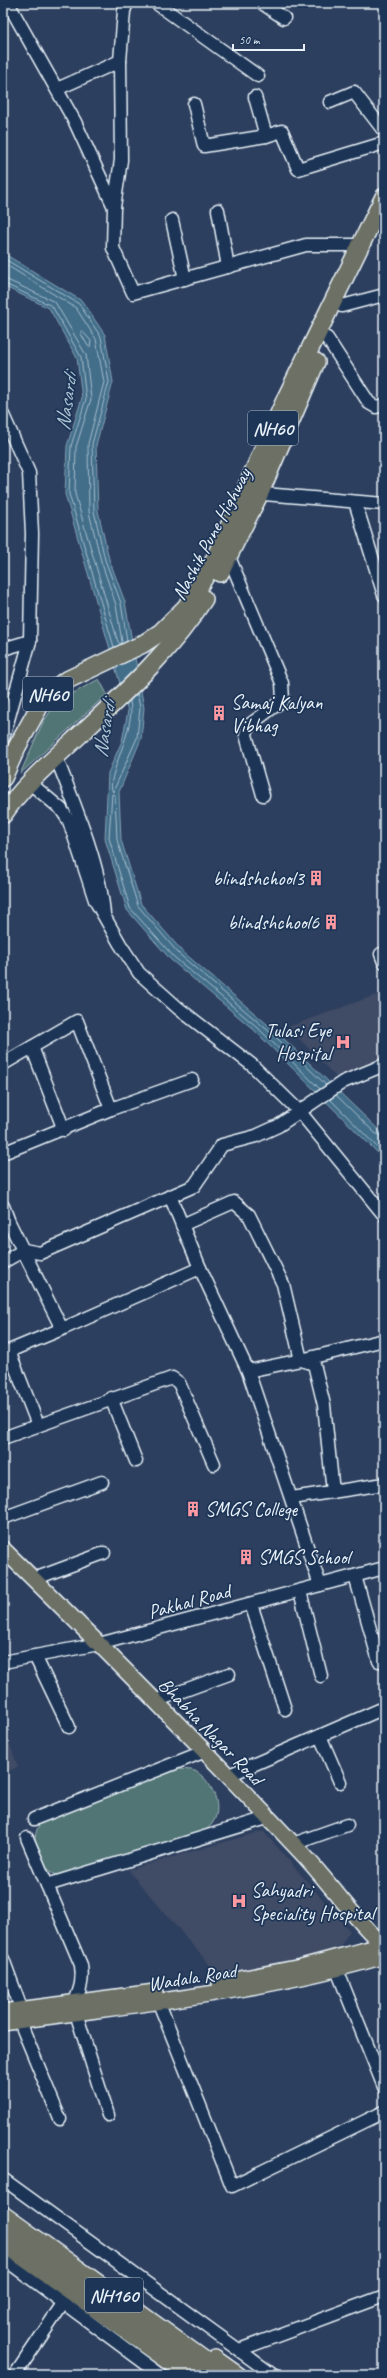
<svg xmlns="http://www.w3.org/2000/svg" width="387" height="2378" viewBox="0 0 387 2378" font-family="Caveat,sans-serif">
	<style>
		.built { fill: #404b66 }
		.green { fill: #517475; stroke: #9cb2b6 }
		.water { fill: #436e8a; stroke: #85a2b6 }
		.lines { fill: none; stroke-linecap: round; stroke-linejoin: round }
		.shore { stroke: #a6bdcc; stroke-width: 1 }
		.minor-casing { stroke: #e8f1f8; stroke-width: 15 }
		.major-casing { stroke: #e8f1f8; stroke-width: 18 }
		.highway-casing { stroke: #e8f1f8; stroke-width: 20 }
		.minor { stroke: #1d3557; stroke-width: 12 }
		.major { stroke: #6c7065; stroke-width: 15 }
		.highway { stroke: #6c7065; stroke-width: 17 }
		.labels { text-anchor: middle; stroke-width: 3.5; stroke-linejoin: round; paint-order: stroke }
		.shield { fill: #1d3557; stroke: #abb9c8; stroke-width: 1 }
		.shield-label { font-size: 19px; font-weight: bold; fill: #e8f1f8 }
		.street-label { font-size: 20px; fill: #e8f1f8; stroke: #1d3557 }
		.poi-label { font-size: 20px; fill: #e8f1f8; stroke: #1d3557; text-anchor: start }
		.water-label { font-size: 21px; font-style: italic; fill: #aec3d2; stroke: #1d3557 }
	</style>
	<rect width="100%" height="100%" fill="#2d3f5e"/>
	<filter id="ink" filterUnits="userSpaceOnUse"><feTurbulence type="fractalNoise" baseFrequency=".025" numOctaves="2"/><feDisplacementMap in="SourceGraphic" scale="8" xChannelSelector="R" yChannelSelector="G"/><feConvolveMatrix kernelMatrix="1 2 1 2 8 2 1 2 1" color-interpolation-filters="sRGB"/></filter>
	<g filter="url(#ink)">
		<!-- built -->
		<g class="built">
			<path d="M384 992V1058L337 1078 288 1027Z"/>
			<path d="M3 1726 18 1767 3 1773Z"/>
			<path d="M263 1831 350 1931 336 1952 220 1977 128 1870Z"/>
		</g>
		<!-- green -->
		<g class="green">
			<path d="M99 679 107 694 20 774 43 722 57 702Z"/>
			<path d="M179 1769C184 1770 190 1769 195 1771 212 1780 225 1809 211 1825 208 1829 202 1832 198 1834L60 1877C39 1868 27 1842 41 1822Z"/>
		</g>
		<!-- water -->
		<path class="water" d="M3 253 82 301 105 335 113 382 96 445 98 511 109 559 125 602 144 708 141 739 119 792 121 840 141 904 182 951 282 1037 384 1135V1159L253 1029 171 960 127 910 105 839 108 773 122 741 128 711 65 494 67 446 82 398 77 358 49 308 3 286Z"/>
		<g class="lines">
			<!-- shore -->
			<g class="shore">
				<path d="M3 258 79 304 101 337 109 382 92 444 94 511 105 560 121 603 127 641"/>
				<path d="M3 263 76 308 96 339 104 382 88 444 89 512 101 561 116 605 122 642 121 644 118 642 75 494 76 447 91 399 86 355 55 302 3 278"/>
				<path d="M3 283 52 306 81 357 86 399 71 446 69 494 114 647"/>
				<path d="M82 331 91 341 90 347 88 346 81 334Z"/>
				<path d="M130 701C137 729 104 779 113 792L137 738 140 708 137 693"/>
				<path d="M320 1089 256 1026 174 957 130 908 109 838 112 794 115 795 117 840 138 906 179 954 279 1040 326 1085"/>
				<path d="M336 1095 375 1133 384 1138"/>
				<path d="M330 1099 384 1154"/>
			</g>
			<!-- minor casing -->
			<g class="minor-casing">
				<g id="minor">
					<path d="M8 3 75 122 114 207"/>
					<path d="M127 3 124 11 120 61 121 160 114 207 113 248 133 293 306 245H361"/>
					<path d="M156 3 258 76"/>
					<path d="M262 3 284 18"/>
					<path d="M57 89 120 61"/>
					<path d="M255 97 266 136"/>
					<path d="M330 102 354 92 384 131"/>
					<path d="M194 104 204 146 266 136 282 131 298 169 384 143"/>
					<path d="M218 210 228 267"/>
					<path d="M172 220 185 279"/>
					<path d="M342 306 384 295"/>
					<path d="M317 334 327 338 369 403 376 407 384 405"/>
					<path d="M3 415 29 473 32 533 30 641 3 738"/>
					<path d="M252 493 384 504"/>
					<path d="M355 502 384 595"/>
					<path d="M229 557 282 683 283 700 248 726 246 735 263 795"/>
					<path d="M3 649 30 641"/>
					<path d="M56 757C74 803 100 865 104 914"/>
					<path d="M30 783 61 809 69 821 95 900 120 944 139 973 178 1008 252 1065 300 1112 384 1215"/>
					<path d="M384 953 381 954 384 962"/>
					<path d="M32 1047 77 1021 111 1109"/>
					<path d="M3 1064 32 1047 64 1130"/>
					<path d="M3 1153 111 1109 192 1080"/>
					<path d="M170 1196 200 1268"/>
					<path d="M3 1206 9 1222 62 1329 200 1268 248 1371 320 1585"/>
					<path d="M182 1225 234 1202 249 1215 283 1284 301 1360 384 1340"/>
					<path d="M3 1262 24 1250 40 1253 194 1186 222 1145 256 1136 278 1126 343 1082 384 1065"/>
					<path d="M248 1371 301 1360 314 1364 324 1405 333 1492"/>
					<path d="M111 1398 136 1461"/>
					<path d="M38 1425 9 1351 62 1329"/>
					<path d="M3 1438 172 1378 179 1383 214 1464"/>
					<path d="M292 1498 384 1484"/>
					<path d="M3 1518 102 1482"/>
					<path d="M355 1576 379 1661"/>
					<path d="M34 1579 104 1553"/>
					<path d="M300 1591 321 1676"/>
					<path d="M251 1604 285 1709"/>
					<path d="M35 1656 69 1727"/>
					<path d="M3 1662 99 1644 384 1568"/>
					<path d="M155 1701 229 1674"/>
					<path d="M320 1736 340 1782"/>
					<path d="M227 1776 384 1708"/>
					<path d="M34 1819 203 1752"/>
					<path d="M27 1838 81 1965C83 1979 81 1988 75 2001"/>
					<path d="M293 1844 347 1825"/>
					<path d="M47 1885 267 1818"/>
					<path d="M3 1959 21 2008"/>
					<path d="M337 1970 384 2087"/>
					<path d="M155 1993 232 2186 384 2112"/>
					<path d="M76 2013 108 2115"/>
					<path d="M20 2022 60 2119"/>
					<path d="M3 2179 273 2375"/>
					<path d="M3 2258 161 2375"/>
					<path d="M239 2350 384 2296"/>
					<path d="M15 2375 64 2302"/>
				</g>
			</g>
			<!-- major casing -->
			<g class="major-casing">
				<g id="major">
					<path d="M3 1549C103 1647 202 1747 298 1849 328 1880 352 1917 384 1946"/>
					<path d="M220 1983 301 1967 384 1945"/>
					<path d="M3 2012 155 1992"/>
					<path d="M3 2023C131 2004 260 1993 384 1956"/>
					<path d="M3 2244 187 2375"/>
					<path d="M215 2358 239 2375"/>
				</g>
			</g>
			<!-- highway casing -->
			<g class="highway-casing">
				<g id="highway">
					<path d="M220 573 259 495 316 362"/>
					<path d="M3 778 17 747 45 696 65 681 143 644 161 632 186 607 211 567 286 398 384 197"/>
					<path d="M3 815C21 788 48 764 72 742 119 698 170 653 204 599"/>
					<path d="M3 2215 225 2375"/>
					<path d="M3 2233 203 2375"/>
				</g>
			</g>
			<!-- minor -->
			<use href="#minor" class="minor"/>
			<!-- major -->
			<use href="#major" class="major"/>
			<!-- highway -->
			<use href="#highway" class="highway"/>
		</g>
	</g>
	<!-- icons -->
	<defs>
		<g id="building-bare" transform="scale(1.2)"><path d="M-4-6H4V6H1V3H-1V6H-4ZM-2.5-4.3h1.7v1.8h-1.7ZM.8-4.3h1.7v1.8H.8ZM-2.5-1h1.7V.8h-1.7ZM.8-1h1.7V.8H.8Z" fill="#ff9aa2" stroke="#1d3557" stroke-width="2.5" paint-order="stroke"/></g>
		<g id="hospital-bare" transform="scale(1.2)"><path d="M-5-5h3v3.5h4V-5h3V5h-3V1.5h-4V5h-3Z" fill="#ff9aa2" stroke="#1d3557" stroke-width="2.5" paint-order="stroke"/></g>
	</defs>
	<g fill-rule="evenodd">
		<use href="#building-bare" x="219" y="713"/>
		<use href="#building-bare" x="316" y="878"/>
		<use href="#building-bare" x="331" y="922"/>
		<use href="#hospital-bare" x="343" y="1042"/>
		<use href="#building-bare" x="193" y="1509"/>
		<use href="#building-bare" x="246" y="1557"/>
		<use href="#hospital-bare" x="239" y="1901"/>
	</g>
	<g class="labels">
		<!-- shield labels -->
		<g class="shield">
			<rect x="248" y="411" width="50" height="34" rx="3"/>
			<rect x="23" y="677" width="50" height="34" rx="3"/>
			<rect x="85" y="2278" width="58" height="34" rx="3"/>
		</g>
		<g class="shield-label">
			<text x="273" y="435">NH60</text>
			<text x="48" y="701">NH60</text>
			<text x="114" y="2302">NH160</text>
		</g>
		<!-- street labels -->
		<g class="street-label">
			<text transform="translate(211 534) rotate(-62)" y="7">Nashik Pune Highway</text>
			<text transform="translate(189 1601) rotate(-15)" y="7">Pakhal Road</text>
			<text transform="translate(211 1731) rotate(46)" y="7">Bhabha Nagar Road</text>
			<text transform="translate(192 1977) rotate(-9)" y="7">Wadala Road</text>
		</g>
		<!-- poi labels -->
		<g class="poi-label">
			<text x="231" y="709">Samaj Kalyan<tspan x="231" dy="23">Vibhag</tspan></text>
			<text x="304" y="885" text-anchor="end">blindshchool3</text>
			<text x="319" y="929" text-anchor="end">blindshchool6</text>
			<text x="331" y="1037" text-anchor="end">Tulasi Eye<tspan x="331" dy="23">Hospital</tspan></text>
			<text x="205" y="1516">SMGS College</text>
			<text x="258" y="1564">SMGS School</text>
			<text x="251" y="1897">Sahyadri<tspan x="251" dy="23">Speciality Hospital</tspan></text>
		</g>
		<!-- water labels -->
		<g class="water-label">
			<text transform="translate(66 402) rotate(-82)" y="7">Nasardi</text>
			<text transform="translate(104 729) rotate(-81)" y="7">Nasardi</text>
		</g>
	</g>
	<!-- margin -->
	<rect width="387" height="2378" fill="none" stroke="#1d3557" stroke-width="16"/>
	<rect x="8" y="8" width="371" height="2362" fill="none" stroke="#e8f1f8" stroke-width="1.5" filter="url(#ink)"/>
	<!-- scale -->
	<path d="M233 44v6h71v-6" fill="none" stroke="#e8f1f8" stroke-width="2"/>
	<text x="239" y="44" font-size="12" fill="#e8f1f8" stroke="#1d3557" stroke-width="3" paint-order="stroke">50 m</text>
</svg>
